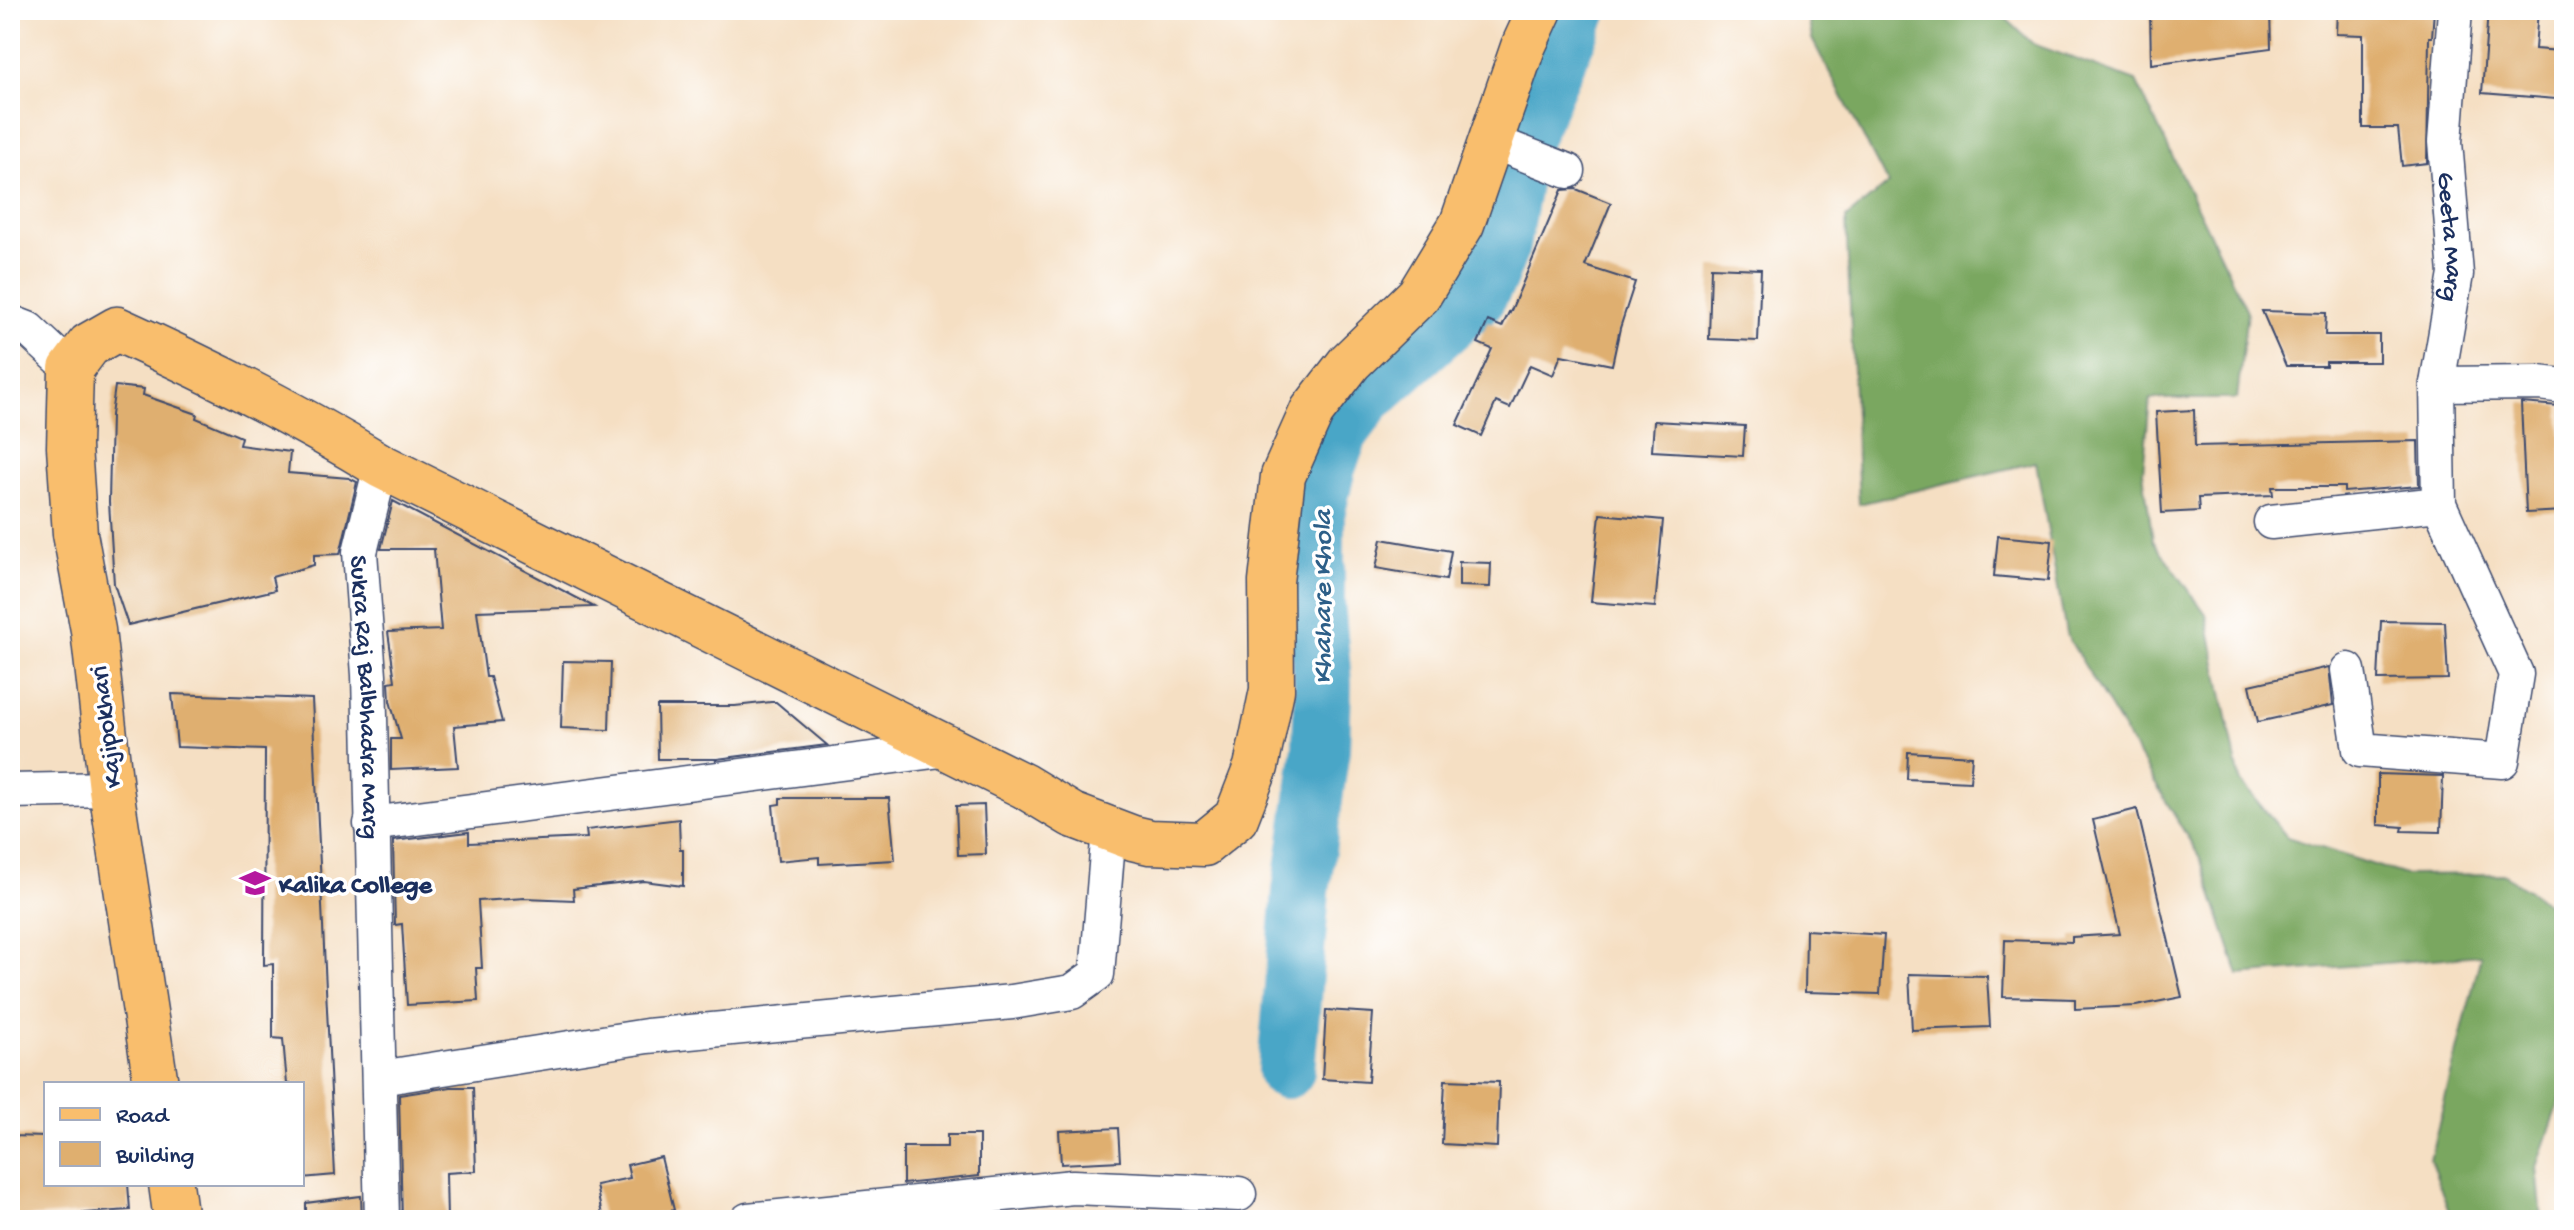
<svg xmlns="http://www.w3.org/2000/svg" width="2574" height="1230" viewBox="0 0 2574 1230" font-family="'Gochi Hand',sans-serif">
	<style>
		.forest { fill: #7aa760; stroke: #4a6b5f; stroke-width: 2 }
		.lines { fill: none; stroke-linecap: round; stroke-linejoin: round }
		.river { stroke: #49a6c7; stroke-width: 58 }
		.building { fill: #dfaf6f }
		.street-casing { stroke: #3c496d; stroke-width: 37 }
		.primary-casing { stroke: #3c496d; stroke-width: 47 }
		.street { stroke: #fff; stroke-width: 34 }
		.primary { stroke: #f9be6d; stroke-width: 44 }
		.labels { text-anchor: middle; stroke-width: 7; stroke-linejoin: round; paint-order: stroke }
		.street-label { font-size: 26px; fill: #1b2f5e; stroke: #fff }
		.poi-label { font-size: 26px; font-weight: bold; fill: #1b2f5e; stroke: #fff; text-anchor: start }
		.water-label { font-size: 28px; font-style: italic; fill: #2d5f88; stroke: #fff }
	</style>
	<rect width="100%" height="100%" fill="#fff"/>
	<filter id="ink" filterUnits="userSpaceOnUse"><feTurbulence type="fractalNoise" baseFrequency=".0125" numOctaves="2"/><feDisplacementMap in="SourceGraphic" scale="16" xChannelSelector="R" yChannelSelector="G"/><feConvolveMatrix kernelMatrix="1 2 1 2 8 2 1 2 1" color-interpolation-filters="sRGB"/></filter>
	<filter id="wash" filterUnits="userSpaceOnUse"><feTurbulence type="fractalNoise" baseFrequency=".006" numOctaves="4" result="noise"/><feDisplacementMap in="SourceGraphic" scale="32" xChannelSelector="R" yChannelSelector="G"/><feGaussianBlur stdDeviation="1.8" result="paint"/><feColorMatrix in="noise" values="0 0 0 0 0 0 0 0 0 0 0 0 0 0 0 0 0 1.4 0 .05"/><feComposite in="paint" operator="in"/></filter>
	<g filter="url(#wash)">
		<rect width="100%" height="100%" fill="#f5dfc3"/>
		<!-- forest -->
		<path class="forest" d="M1807 10H1997L2033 44 2136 81 2247 311 2237 399H2150L2143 472 2153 540 2206 614 2240 781 2287 837 2405 875 2503 874 2564 914V1089L2537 1167 2542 1220H2452L2430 1159 2481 955 2239 975 2200 858 2066 634 2036 462 1859 504 1846 218 1888 184 1812 39Z"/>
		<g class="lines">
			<!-- river -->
			<path class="river" d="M1286 1070 1301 891 1321 749 1323 683 1316 602V514L1327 467 1340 432 1365 398 1477 297 1489 276 1501 245 1518 150 1579 10"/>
		</g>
		<g id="blocks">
			<!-- building -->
			<g class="building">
				<path d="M2150 10H2270L2271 48 2151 64Z"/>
				<path d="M2337 10H2434L2432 37H2429L2427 163 2402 166 2398 128H2363V35L2336 34Z"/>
				<path d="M2488 10H2538L2535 49 2560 51 2556 99 2482 93Z"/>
				<path d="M1576 189 1611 203 1585 266 1635 282 1620 328 1612 365 1561 355 1553 375 1530 365 1510 408 1496 402 1481 436 1457 425 1492 349 1478 343 1488 321 1502 327 1509 312 1510 313 1562 190Z"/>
				<path d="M1711 267 1761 269 1758 341 1709 339Z"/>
				<path d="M2262 311 2326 313 2325 335H2379V362H2326V366H2286Z"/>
				<path d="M115 386 144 389 143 395 197 414 196 418 241 437 239 445 290 452 288 473 349 478 357 482 340 554 314 555V565L272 577 275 590 128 625 114 584 109 502 111 415Z"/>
				<path d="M2521 403 2559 406 2564 511 2526 513Z"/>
				<path d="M2194 410 2195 446 2418 441 2419 486 2344 492V487H2272L2273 495 2198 498 2199 511 2162 513 2156 412Z"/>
				<path d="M1654 421 1745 426 1743 456 1652 451Z"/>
				<path d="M393 501 594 607 477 611 486 677H490L502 722 454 726 458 767 391 770V739H401L390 701 389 682 395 681 388 632 441 630 434 549H381Z"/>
				<path d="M1600 514 1663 520 1655 607 1591 602Z"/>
				<path d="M1998 536 2052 541 2048 581 1994 576Z"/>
				<path d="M1382 539 1451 551 1446 580 1376 568Z"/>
				<path d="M1459 562 1491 563 1490 587 1459 586Z"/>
				<path d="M2381 621 2445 622 2448 679 2378 680Z"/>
				<path d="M563 661 611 662 609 730 561 728Z"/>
				<path d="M2329 667 2333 705 2258 722 2250 685Z"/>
				<path d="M172 694 312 699 335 1175 302 1178V1084H287L283 1039 273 1038V964L264 965 265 750 177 747Z"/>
				<path d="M771 702H776L827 745 717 759H658L657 706H735Z"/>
				<path d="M1908 752 1972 756 1970 782 1907 779Z"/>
				<path d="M2378 774 2443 776 2441 832 2402 831 2403 827 2378 825Z"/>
				<path d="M780 798H889L895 860 819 864V857L778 861 773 805 780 804Z"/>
				<path d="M984 805 986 854 958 855 956 806Z"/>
				<path d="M2137 809 2182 997 2136 1006 2075 1009V999L2003 997 2005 940 2072 942V937L2120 934 2093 820Z"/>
				<path d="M679 819 680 849H683V886L644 881 573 889 574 900 525 898 478 901 482 968H476L478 1001 407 1005 402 924 395 925 393 841 469 832V843L587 838 586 830Z"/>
				<path d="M1806 930 1884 935 1880 994 1805 992Z"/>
				<path d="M1909 974 1987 976 1990 1027 1912 1030Z"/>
				<path d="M1326 1010 1373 1013 1368 1082 1322 1079Z"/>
				<path d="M1445 1080 1499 1082 1497 1147 1442 1144Z"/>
				<path d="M451 1087H473L476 1171 446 1173 447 1220H402L399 1095Z"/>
				<path d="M1118 1128 1120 1161 1061 1164 1059 1131Z"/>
				<path d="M947 1135H979V1176L903 1184V1147H947Z"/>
				<path d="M10 1136 46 1137V1184H128L130 1210 10 1218Z"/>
				<path d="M661 1157 674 1210 632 1220H603L596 1185 630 1178 627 1165Z"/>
				<path d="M361 1196 362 1220H306V1203Z"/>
			</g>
		</g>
	</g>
	<g filter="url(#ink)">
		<use href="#blocks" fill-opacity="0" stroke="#3c496d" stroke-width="2"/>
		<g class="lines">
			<!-- street casing -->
			<g class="street-casing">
				<g id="street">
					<path id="s1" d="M2455 10 2445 142 2456 274 2437 384 2539 383 2564 386"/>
					<path d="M1491 141 1568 171"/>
					<path d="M10 322 28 329 71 369"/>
					<path id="s2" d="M381 466 360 552 369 675 382 1220"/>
					<path d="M2271 522 2439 504"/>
					<path d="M2348 670 2360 750 2502 761 2516 674 2439 504 2437 384"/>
					<path d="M10 791 111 789"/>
					<path d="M371 824 949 749"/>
					<path d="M380 1078 647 1036 1012 1002 1072 992 1097 974 1109 829"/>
					<path d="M748 1220 1073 1187 1239 1194"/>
				</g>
			</g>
			<!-- primary casing -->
			<g class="primary-casing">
				<g id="primary">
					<path d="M156 1084 111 789 93 630 75 534 69 447 71 369 89 345 117 329C208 370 296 414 381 466L1024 786 1072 815 1133 838 1150 842 1204 844 1236 818 1256 767 1272 690 1271 582 1283 476 1312 411 1350 362 1419 295 1462 224 1523 47 1540 10"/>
					<path d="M171 1184 176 1220"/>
				</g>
			</g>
			<!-- street -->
			<use href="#street" class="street"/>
			<!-- primary -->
			<use href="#primary" class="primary"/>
		</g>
	</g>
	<!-- icons -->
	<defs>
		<g id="university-bare" transform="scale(2.4)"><path d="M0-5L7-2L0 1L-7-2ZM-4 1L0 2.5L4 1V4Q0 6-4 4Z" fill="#b5179e" stroke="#fff" stroke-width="2.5" paint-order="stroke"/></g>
	</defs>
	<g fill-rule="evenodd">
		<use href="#university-bare" x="255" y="883"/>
	</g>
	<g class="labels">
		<!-- street labels -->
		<g class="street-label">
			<text dy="9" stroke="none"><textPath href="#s1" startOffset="228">Geeta Marg</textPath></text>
			<text dy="9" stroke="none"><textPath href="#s2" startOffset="234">Sukra Raj Balbhadra Marg</textPath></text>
			<text transform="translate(104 727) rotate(-97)" y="9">Kajipokhari</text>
		</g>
		<!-- poi labels -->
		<g class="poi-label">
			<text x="279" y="892">Kalika College</text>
		</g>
		<!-- water labels -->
		<g class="water-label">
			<text transform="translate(1320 597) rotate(-90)" y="10">Khahare Khola</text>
		</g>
	</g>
	<!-- margin -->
	<rect width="2574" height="1230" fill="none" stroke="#fff" stroke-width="40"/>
	<!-- legend -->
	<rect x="44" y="1082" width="260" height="104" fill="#ffffff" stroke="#a4acbf" stroke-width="2"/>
	<rect x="60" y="1108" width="40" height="12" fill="#f9be6d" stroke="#a4acbf" stroke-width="2"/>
	<text x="116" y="1122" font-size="24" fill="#1b2f5e">Road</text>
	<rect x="60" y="1142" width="40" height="24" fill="#dfaf6f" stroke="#a4acbf" stroke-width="2"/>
	<text x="116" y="1162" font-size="24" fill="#1b2f5e">Building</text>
</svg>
